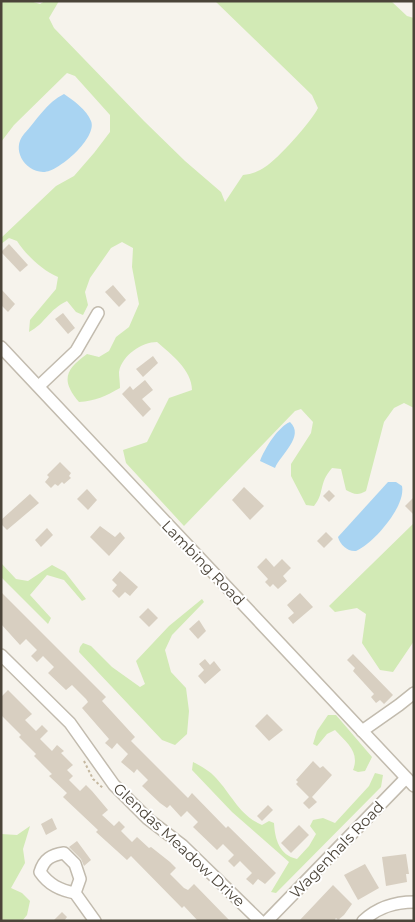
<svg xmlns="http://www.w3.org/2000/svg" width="415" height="922" viewBox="0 0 415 922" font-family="Montserrat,sans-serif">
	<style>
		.green { fill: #d2eab5 }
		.water { fill: #a9d4f2 }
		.building { fill: #d8cfc1 }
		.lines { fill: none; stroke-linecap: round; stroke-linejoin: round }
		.minor-casing { stroke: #c2bbae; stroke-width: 14 }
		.path { stroke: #c4b79f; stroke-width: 2; stroke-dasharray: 2.5 2.5; stroke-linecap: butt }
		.minor { stroke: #fff; stroke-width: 11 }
		.labels { text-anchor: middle; stroke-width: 4; stroke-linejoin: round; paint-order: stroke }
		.street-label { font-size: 15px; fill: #4b4439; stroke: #fff }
	</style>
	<rect width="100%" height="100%" fill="#f6f3ec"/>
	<!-- green -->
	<g class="green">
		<path d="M1 1H30L40 4 45 1H59L49 18 54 28 144 121 185 161 221 192 225 202 243 175C251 174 258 172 265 167 278 159 311 122 318 108L312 95 215 1H391L407 16 414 18V408L404 403 394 408 384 422 366 491C358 496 353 494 346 490L341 469 332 468C318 484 325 493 314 506L306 505 291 476V464L311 433 313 422 301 409 295 411 184 526 126 463 123 450 147 442 169 398 192 390C192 370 171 354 157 342 142 342 122 355 119 372 119 377 120 383 120 388 106 396 95 401 79 402 60 380 66 369 87 354L99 357 109 351 116 337 129 327 139 304 132 267 133 248 122 242 111 248 90 278 85 292 88 305 83 315 76 312 67 301C48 310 46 323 29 332L30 320 56 289 58 277C42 270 27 256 17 241L9 238 1 244V238L56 186 74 176 94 153 110 132V115L75 76 67 73 14 125 1 142Z"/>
		<path d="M414 523V641L393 672 380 670 362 643 366 614 357 608 335 612 329 606Z"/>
		<path d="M1 563 16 579 28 581 52 565 65 572 86 599 82 601 64 580 47 575 30 595 51 618 48 624 1 577Z"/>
		<path d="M202 599 204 602 172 635 165 650 171 672 186 688 189 711 187 734 175 745 162 740 79 652 80 647 83 643 91 646 112 667 140 687 145 684 136 661 169 626Z"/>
		<path d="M328 715H336L372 757 365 771 358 772 353 770C360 752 347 743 335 730L327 734 317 746 313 744 317 731Z"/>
		<path d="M193 762C201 766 210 771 216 778 232 795 239 815 262 825L269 821 274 823C275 839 279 855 297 859L309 846 316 834 310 826 313 820 323 818 335 823 369 786 375 773 383 775 381 787 276 893 271 892 289 862 232 812 192 770Z"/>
		<path d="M30 826 23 849 25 863 11 888 22 893 30 901 27 915 22 921H1V834L17 835Z"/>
	</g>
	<!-- water -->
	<g class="water">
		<path d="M64 94C73 100 87 110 91 121 98 137 58 173 43 172 24 171 11 149 24 134 36 121 47 102 64 94Z"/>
		<path d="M290 422C305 436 281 454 275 468L260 461C265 448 278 427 290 422Z"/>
		<path d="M388 482H396L402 486C406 506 374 543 356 551 348 552 340 545 338 537Z"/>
	</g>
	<!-- building -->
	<g class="building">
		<path d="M9 244 28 265 20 272 1 252Z"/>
		<path d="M113 285 126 300 119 307 105 292Z"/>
		<path d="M1 289 15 304 8 312 1 305Z"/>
		<path d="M63 313 75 328 68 334 55 319Z"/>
		<path d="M153 356 158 363 143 377 136 369Z"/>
		<path d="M145 380 153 390 142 399 151 409 143 417 122 394 130 386 133 390Z"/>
		<path d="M60 462 71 473 69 476 71 478 64 484 62 482 58 486 55 484 51 488 45 482 49 477 47 475Z"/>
		<path d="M244 487 264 506 250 520 232 500Z"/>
		<path d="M87 489 97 500 88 510 77 499Z"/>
		<path d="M329 490 335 496 329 502 323 496Z"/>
		<path d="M30 494 39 503 7 530 1 524V520Z"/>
		<path d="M414 497V515L405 506Z"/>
		<path d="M100 526 115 537 120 532 125 538 109 556 90 537Z"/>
		<path d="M47 528 53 535 41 547 35 540Z"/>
		<path d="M326 532 333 539 324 548 317 541Z"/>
		<path d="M266 558 274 567 282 559 291 568 283 576 287 581 278 589 273 584 270 587 265 582 268 579 257 567Z"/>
		<path d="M120 571 138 587 130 596 125 592 119 598 112 591 117 585 112 580Z"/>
		<path d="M1 592 106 697 102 701 135 737 131 741 188 798 192 793 226 828 228 826 276 873 265 884 258 879 253 885 246 879 252 873 240 861 234 867 228 861 234 855 223 844 217 850 193 827 198 822 187 811 181 817 170 805 167 808 160 803 142 786 148 780 137 769 134 773 121 762 128 754 117 743 112 749 105 743 109 739 82 708 88 702 86 699 72 685 66 690 48 673 54 667 43 656 37 662 31 656 37 650 26 639 20 645 1 624Z"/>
		<path d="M300 593 313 607 293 624 288 618 294 613 287 605Z"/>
		<path d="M148 608 158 618 149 627 139 617Z"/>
		<path d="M199 620 206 631 198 639 189 629Z"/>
		<path d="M353 654 393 695 384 704 380 700 376 703 371 697 374 694 353 671 355 668 347 660Z"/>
		<path d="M205 659 210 665 214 661 221 670 205 684 198 676 204 670 199 664Z"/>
		<path d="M8 690 32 714 25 720 36 731 42 725 48 731 40 739 52 751 57 745 64 751 61 753 73 765 67 770 73 776 69 780 80 791 86 785 92 791 108 810 102 815 114 826 119 821 125 827 121 831 132 842 137 837 149 848 151 847 170 862 176 868 170 874 184 888 188 890 194 884 230 921H198L184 906 182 908 131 856 127 860 96 832 98 830 63 797 67 793 49 776 52 774 34 756 36 754 19 737 21 735 1 715V697Z"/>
		<path d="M267 714 283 730 269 741 255 726Z"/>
		<path d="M313 761 320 768 323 766 332 775 312 797 317 802 309 809 303 803 309 797 296 784 298 782 296 780Z"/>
		<path d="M268 805 273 810 262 821 257 816Z"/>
		<path d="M52 818 57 829 46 835 41 824Z"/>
		<path d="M299 825 309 835 291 853 281 843Z"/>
		<path d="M77 841 91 860 84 866 81 859 69 847Z"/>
		<path d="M406 854 409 874H406L407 882 386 886 382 857Z"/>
		<path d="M365 864 379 888 358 900 344 875Z"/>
		<path d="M333 885 352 904 344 915 338 920 336 918 334 921H299Z"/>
		<path d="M62 912 67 917 64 921H53Z"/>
	</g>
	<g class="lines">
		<!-- minor casing -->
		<g class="minor-casing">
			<g id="minor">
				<path d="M1 347 414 786"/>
				<path d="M39 386 76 351 98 313"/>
				<path d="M1 655 70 723 114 785 148 819 182 845 260 921"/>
				<path d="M362 731 399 705 414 693"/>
				<path d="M75 893 80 879 75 864 64 853C51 855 44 859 40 872 49 885 60 890 75 893L95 921"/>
				<path d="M267 921 406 778"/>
				<path d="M363 921C378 907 394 902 414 902"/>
			</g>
		</g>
		<!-- path -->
		<path class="path" d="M84 761 93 779 104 789"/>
		<!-- minor -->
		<use href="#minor" class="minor"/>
	</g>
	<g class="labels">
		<!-- street labels -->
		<g class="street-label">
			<text transform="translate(203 563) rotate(46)" y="5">Lambing Road</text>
			<text transform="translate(179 845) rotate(43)" y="5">Glendas Meadow Drive</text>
			<text transform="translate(337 850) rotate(-46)" y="5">Wagenhals Road</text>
		</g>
	</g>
	<!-- border -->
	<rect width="415" height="922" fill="none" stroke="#4b4439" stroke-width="5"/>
</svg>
